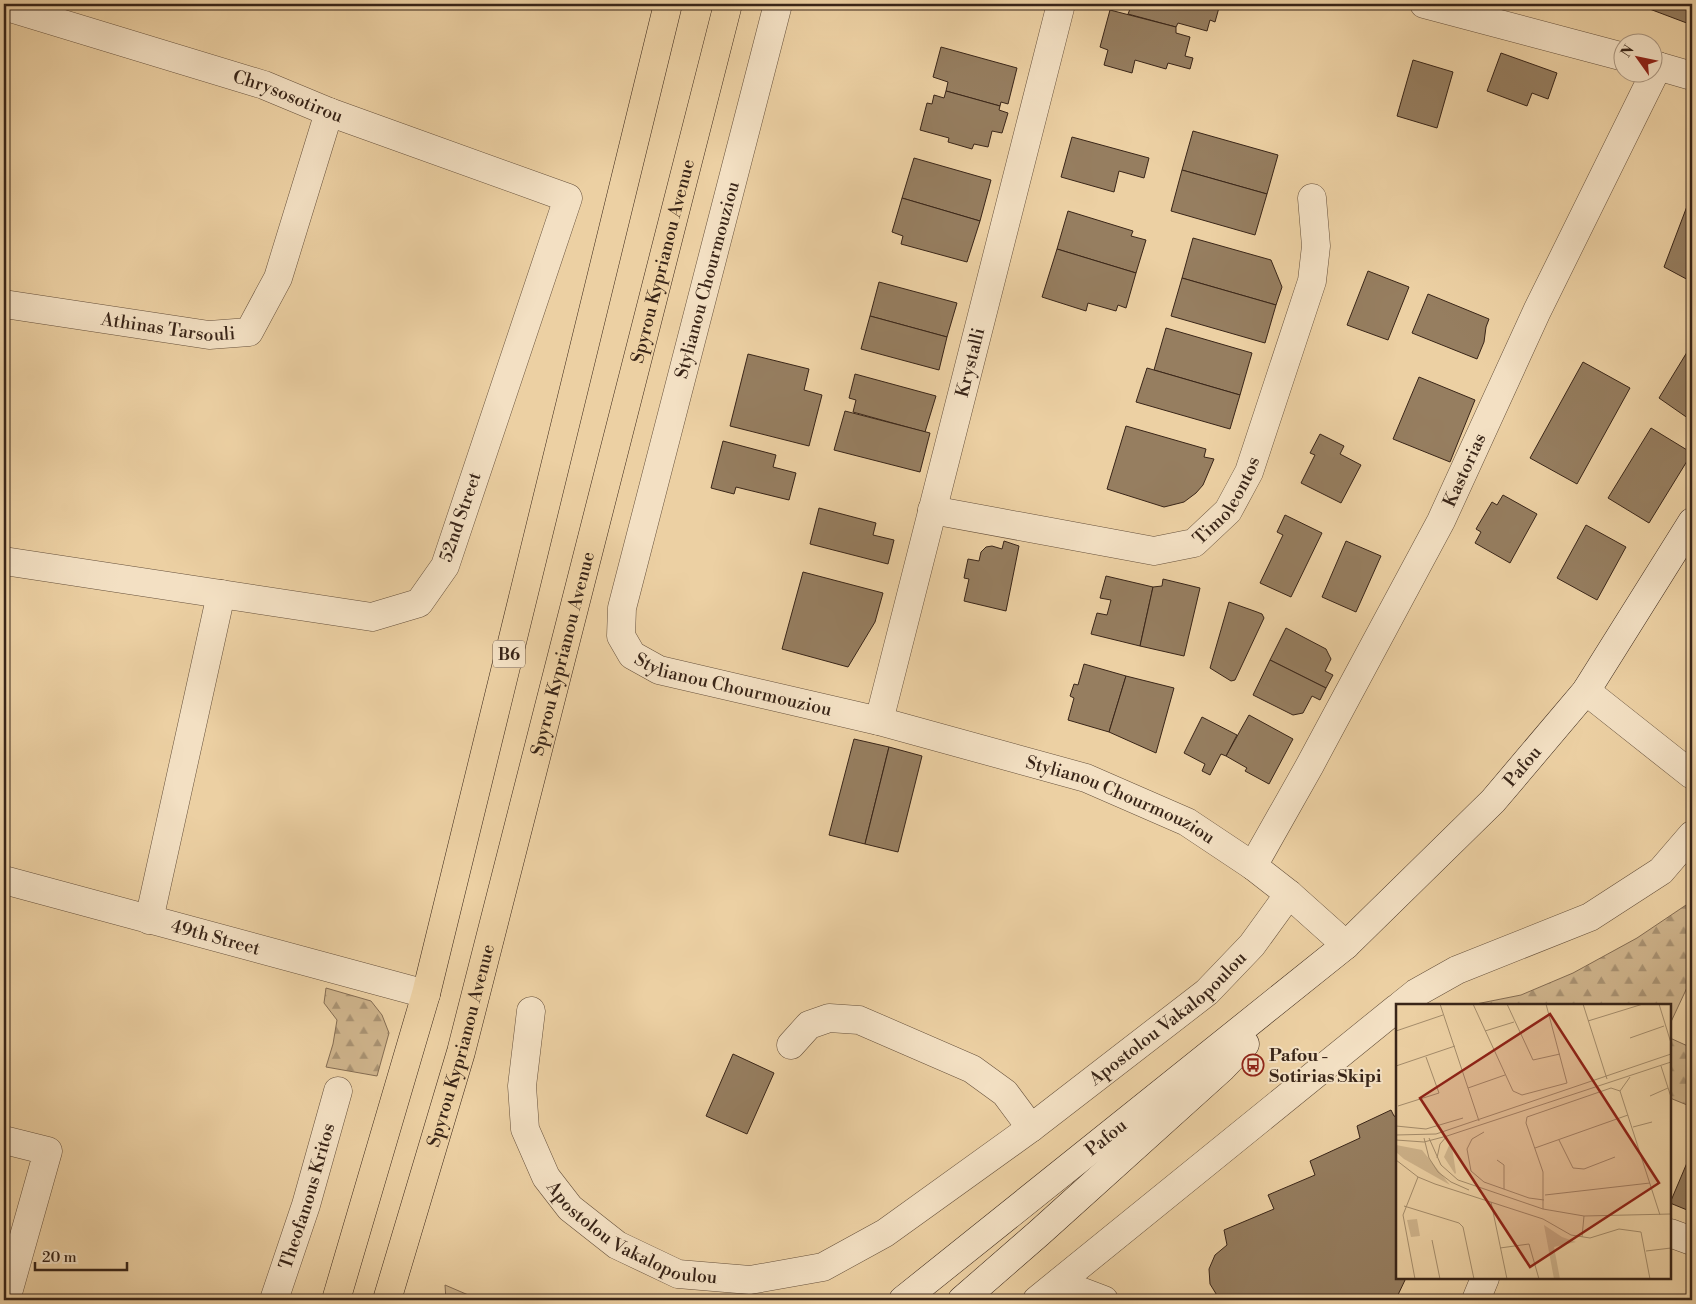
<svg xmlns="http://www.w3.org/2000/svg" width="1696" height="1304" viewBox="0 0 1696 1304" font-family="'Libre Bodoni',serif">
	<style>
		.grass { fill: #ceb38b; stroke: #846c52 }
		.forest { fill: url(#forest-firs); stroke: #846c52 }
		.building { fill: #967e60; stroke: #392518 }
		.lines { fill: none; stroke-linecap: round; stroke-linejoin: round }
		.minor-casing { stroke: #66503b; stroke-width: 29 }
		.secondary-casing { stroke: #392518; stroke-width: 29 }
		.primary-casing { stroke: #392518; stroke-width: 29 }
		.minor { stroke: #f3e0c3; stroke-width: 28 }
		.secondary { stroke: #f3e0c3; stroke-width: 28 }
		.primary { stroke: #ecd0a3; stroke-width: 28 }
		.labels { text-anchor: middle; stroke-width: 4; stroke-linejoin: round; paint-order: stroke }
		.shield { fill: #f3e0c3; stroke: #715d4b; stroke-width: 1 }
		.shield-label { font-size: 16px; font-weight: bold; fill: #392518 }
		.street-label { font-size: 18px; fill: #392518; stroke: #f3e0c3 }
		.poi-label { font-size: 18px; font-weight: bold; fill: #392518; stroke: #f3e0c3; text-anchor: start }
		.inset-road { fill: none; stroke: #a48c6b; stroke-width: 1 }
		.view { fill: #8f2418; fill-opacity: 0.15; stroke: #8f2418; stroke-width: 2.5 }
		.inset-edge { fill: none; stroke: #392518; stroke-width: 2.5 }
	</style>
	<defs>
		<pattern id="forest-firs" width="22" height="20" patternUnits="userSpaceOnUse" patternTransform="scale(1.25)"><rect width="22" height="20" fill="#ceb38b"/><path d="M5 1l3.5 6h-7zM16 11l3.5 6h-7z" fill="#a89171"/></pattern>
	</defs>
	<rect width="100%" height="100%" fill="#ecd0a3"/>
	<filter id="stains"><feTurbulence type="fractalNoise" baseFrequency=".004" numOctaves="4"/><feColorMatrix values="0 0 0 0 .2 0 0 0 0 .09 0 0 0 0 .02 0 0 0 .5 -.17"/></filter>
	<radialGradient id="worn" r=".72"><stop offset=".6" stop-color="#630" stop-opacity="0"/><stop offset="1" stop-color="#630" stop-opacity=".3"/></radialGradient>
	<!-- grass -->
	<path class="grass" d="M445 1285 480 1300H446Z"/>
	<!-- forest -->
	<g class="forest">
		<path d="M1692 901V977L1670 1024V1005H1471L1521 995 1573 973 1637 938Z"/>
		<path d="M326 988 371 1001 382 1015 389 1033 377 1076 326 1067 333 1044 337 1020 324 1003Z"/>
		<path d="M1670 1038 1692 1048V1107L1670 1098Z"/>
	</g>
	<!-- building -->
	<g class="building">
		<path d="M1112 4H1220L1215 22 1210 20 1207 31 1178 23 1176 27 1128 14 1130 9Z"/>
		<path d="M1640 4H1692V25L1639 5Z"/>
		<path d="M1110 10 1176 27V33L1190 37 1185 56 1193 58 1190 69 1168 63 1166 69 1135 60 1132 73 1104 65 1108 50 1100 47Z"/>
		<path d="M941 47 1017 68 1008 104 1001 102 1000 106 946 91 948 82 933 77Z"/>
		<path d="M1501 53 1557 73 1548 99 1532 93 1527 106 1487 91Z"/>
		<path d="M1413 60 1453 72 1437 128 1397 116Z"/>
		<path d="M946 91 1000 106 999 110 1008 113 1002 133 992 131 988 147 974 144 972 149 948 142 949 138 920 130 927 103 932 104 934 95 944 98Z"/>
		<path d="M1193 131 1278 155 1267 194 1182 170Z"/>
		<path d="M1072 137 1149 158 1144 178 1119 171 1114 192 1061 177Z"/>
		<path d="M914 158 991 180 980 221 902 198Z"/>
		<path d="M1182 170 1267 194 1255 235 1171 211Z"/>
		<path d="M1692 193V282L1664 267Z"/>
		<path d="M902 198 980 221 967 262 901 244 903 236 892 232Z"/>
		<path d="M1068 211 1133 231 1131 236 1146 240 1136 273 1057 249Z"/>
		<path d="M1193 238 1271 260 1282 287 1276 305 1182 278Z"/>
		<path d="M1057 249 1136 273 1126 308 1118 305 1116 311 1088 303 1086 311 1042 297Z"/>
		<path d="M1368 271 1409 287 1388 340 1347 325Z"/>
		<path d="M1182 278 1276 305 1265 343 1171 316Z"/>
		<path d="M879 282 957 303 947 337 870 316Z"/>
		<path d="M1428 294 1489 319 1486 327 1484 342 1477 359 1412 333Z"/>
		<path d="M870 316 947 337 939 370 861 349Z"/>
		<path d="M1166 328 1252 353 1240 395 1154 370Z"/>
		<path d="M1692 344V421L1659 398Z"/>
		<path d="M748 354 809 369 804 390 822 395 809 446 730 426Z"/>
		<path d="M1583 362 1630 388 1577 484 1530 458Z"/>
		<path d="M1147 368 1240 395 1230 429 1136 402Z"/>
		<path d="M855 374 936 396 925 432 853 412 856 400 849 398Z"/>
		<path d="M1419 377 1475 400 1450 462 1393 439Z"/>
		<path d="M845 411 930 433 920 472 834 450Z"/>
		<path d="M1126 426 1206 449 1204 457 1214 459 1203 485 1196 493 1184 502 1164 507 1107 489Z"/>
		<path d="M1651 428 1692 453 1649 523 1608 498Z"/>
		<path d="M1320 434 1344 446 1340 454 1361 465 1341 503 1301 483 1315 455 1310 453Z"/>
		<path d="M723 441 776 455 773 467 796 473 789 500 736 487 734 494 711 488Z"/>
		<path d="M1503 495 1537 514 1510 563 1475 543 1481 532 1476 529 1492 502 1497 505Z"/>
		<path d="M819 508 876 523 873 535 894 540 888 564 810 544Z"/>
		<path d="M1285 515 1322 533 1291 597 1260 583 1283 535 1277 532Z"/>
		<path d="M1586 525 1626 547 1597 600 1557 578Z"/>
		<path d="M1004 541 1019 546 1006 611 964 601 969 579 964 578 968 559 979 561 981 552 986 547 992 546 1002 549Z"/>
		<path d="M1346 541 1381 556 1356 612 1322 597Z"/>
		<path d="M803 572 883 593 875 622 848 667 782 649Z"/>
		<path d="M1106 576 1153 587 1140 646 1091 634 1097 613 1107 615 1111 600 1100 598Z"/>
		<path d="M1163 579 1200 588 1184 656 1140 646 1153 587 1162 586Z"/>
		<path d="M1229 602 1257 612 1262 614 1264 618 1235 680 1231 681 1210 668Z"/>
		<path d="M1286 628 1326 649 1331 659 1325 671 1333 675 1326 688 1270 660Z"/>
		<path d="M1270 660 1326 688 1320 700 1312 696 1303 713 1293 715 1253 695Z"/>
		<path d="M1084 664 1126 676 1109 732 1068 720 1074 698 1070 696 1074 684 1078 685Z"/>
		<path d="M1126 676 1174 688 1156 753 1109 732Z"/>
		<path d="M1249 715 1293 739 1269 784 1245 771 1247 768 1226 756Z"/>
		<path d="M1202 717 1237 735 1226 756 1221 754 1210 775 1202 771 1205 764 1184 753Z"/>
		<path d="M854 739 889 747 865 844 829 835Z"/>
		<path d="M889 747 922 756 898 852 865 844Z"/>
		<path d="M733 1054 774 1073 747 1134 706 1116Z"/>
		<path d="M1391 1110 1394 1116 1397 1117V1278H1406L1396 1299 1398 1300H1223L1218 1297 1210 1284 1209 1269 1215 1255 1227 1245 1224 1230 1274 1209 1268 1195 1315 1175 1310 1161 1360 1138 1357 1126Z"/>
		<path d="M1692 1151V1212L1670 1203Z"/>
	</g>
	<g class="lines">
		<!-- minor casing -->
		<g class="minor-casing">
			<g id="minor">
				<path id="s1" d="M778 4 622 608 621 636 632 655 659 670 879 721 1086 778 1187 822 1253 866 1289 894 1346 945"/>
				<path d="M1424 4 1624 57"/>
				<path id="s2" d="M4 6 264 85 329 112 568 198 445 566 419 603 372 617 4 561"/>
				<path d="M1654 65 1692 76"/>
				<path id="s3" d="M4 304 209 335 249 332 278 278 329 112"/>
				<path id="s4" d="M932 510 1154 551 1194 543 1228 511 1249 472 1312 281 1316 246 1312 198"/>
				<path d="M1586 691 1692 775"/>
				<path id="s5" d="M879 721 1061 4"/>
				<path id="s6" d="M1253 866 1310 765 1441 521 1537 311 1658 66"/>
				<path id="s7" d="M4 880 426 994"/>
				<path d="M149 920 221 594"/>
				<path d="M1401 1005 1416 993 1457 970 1590 917 1661 871 1692 835"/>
				<path id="s8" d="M531 1011 522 1086 525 1129 546 1177 570 1208 617 1245 678 1274 750 1280 823 1267 885 1233 1031 1128 1207 992 1252 945 1289 894"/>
				<path d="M791 1045 809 1025 829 1018 859 1020 972 1069 1005 1093 1031 1128"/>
				<path d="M4 1140 48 1151 6 1300"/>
				<path d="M1670 1233 1692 1241"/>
				<path d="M1059 1283 1104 1300"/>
				<path id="s9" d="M274 1300 306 1205 338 1091"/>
				<path d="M1037 1300 1397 1008"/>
				<path d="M1476 1300 1485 1278"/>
			</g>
		</g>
		<!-- secondary casing -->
		<g class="secondary-casing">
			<g id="secondary">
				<path id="s10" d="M903 1300 1346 945 1493 801 1586 691 1692 522"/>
				<path d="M962 1300 1039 1233 1222 1068 1245 1044"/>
			</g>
		</g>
		<!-- primary casing -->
		<g class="primary-casing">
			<g id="primary">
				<path d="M336 1300 426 994 668 4"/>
				<path id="s11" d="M387 1300 461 1052 728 4"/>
			</g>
		</g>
		<!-- minor -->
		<use href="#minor" class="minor"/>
		<!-- secondary -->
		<use href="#secondary" class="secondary"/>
		<!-- primary -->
		<use href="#primary" class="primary"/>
	</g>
	<!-- icons -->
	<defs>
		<g id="bus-ring" transform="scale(1.125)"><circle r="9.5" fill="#f3e0c3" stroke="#8f2418" stroke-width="1.5"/><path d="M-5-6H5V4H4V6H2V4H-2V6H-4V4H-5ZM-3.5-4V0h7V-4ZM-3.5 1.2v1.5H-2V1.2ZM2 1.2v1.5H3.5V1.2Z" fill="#8f2418"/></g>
	</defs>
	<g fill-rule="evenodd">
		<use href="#bus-ring" x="1253" y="1065"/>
	</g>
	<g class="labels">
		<!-- shield labels -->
		<rect class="shield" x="493" y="640.5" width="32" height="27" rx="4"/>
		<g class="shield-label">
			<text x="509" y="660">B6</text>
		</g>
		<!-- street labels -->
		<g class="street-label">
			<text dy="6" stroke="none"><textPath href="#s2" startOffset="298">Chrysosotirou</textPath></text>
			<text dy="6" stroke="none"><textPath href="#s11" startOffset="1075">Spyrou Kyprianou Avenue</textPath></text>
			<text transform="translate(707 280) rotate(-75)" y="6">Stylianou Chourmouziou</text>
			<text dy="6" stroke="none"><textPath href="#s3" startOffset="166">Athinas Tarsouli</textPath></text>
			<text dy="6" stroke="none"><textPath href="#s5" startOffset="370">Krystalli</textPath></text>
			<text dy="6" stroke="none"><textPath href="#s6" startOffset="449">Kastorias</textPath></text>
			<text dy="6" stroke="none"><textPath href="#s4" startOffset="321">Timoleontos</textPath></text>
			<text transform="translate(460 517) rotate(-71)" y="6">52nd Street</text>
			<text dy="6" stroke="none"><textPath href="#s11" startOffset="670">Spyrou Kyprianou Avenue</textPath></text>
			<text dy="6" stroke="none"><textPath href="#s1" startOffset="780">Stylianou Chourmouziou</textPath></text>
			<text dy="6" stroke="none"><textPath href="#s10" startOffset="819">Pafou</textPath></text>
			<text dy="6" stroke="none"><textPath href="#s1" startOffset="1185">Stylianou Chourmouziou</textPath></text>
			<text dy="6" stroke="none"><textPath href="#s7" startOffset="219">49th Street</textPath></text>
			<text dy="6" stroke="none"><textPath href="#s8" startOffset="910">Apostolou Vakalopoulou</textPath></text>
			<text dy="6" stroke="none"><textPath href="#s11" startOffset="265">Spyrou Kyprianou Avenue</textPath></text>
			<text dy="6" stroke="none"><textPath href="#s10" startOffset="260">Pafou</textPath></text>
			<text dy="6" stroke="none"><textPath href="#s9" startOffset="109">Theofanous Kritos</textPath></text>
			<text dy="6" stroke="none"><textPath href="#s8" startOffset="278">Apostolou Vakalopoulou</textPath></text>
		</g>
		<!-- poi labels -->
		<g class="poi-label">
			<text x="1269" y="1061">Pafou -<tspan x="1269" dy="21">Sotirias Skipi</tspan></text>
		</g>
	</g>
	<!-- overview -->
	<g transform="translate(1396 1004)">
		<rect width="275" height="275" fill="#ecd0a3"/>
		<path d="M55 137 60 169 59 170 48 153ZM0 141 26 146 54 181 8 155 0 148ZM21 215 24 232 15 233 11 216Z" fill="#ceb38b"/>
		<path d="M148 221 166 233 180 238 158 243 164 275H158Z" fill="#ceb38b"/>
		<path class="inset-road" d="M44 0 83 117M77 0 117 87 126 91 171 79 150 0M111 0 137 56 164 50M187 0 211 75M263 0 275 39M192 17 247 0M0 27 47 11M89 27 118 18M234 34 268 22M0 62 59 42M265 62 275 93M72 84 109 71M224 87 264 211M224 87 234 73M254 92 272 84M2 102 43 89 30 53M0 122 30 125 67 114M237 123 256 118M88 128 76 135 71 145 75 167 88 178 133 194 148 196M0 131 40 130 275 50M28 134 33 154 42 168 55 178 73 186M33 134 45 161 62 176 147 205 188 212 275 210M0 136 28 138 51 132 275 58M163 136 177 164 188 165 219 153M139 144 232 111M41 154 44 140 51 132M0 156 22 173 39 180 147 215 175 231 194 234 223 225 245 228 254 275M101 156 108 161V185M149 191 254 179M95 198 111 275M8 202 63 219 67 223 78 275M147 205V168L130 119 131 113 215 84 224 87M186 233 188 212M36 236 44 275M104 244 133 240 143 275M250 247 275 244M19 275 7 211 22 173"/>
		<path class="view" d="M154 10 263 179 134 263 24 94Z"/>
		<rect width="275" height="275" class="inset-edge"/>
	</g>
	<!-- margin -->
	<rect width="1696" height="1304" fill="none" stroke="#ecd0a3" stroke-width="20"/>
	<rect x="5" y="5" width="1686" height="1294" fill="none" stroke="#392518" stroke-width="2.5"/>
	<rect x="10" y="10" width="1676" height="1284" fill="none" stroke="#392518"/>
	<!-- north arrow -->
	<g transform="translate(1638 58) rotate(303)"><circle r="24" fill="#f3e0c3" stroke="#a9957f"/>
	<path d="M0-4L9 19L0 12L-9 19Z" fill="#8f2418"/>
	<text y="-8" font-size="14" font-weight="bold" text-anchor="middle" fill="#392518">N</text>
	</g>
	<!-- scale -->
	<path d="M35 1262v8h92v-8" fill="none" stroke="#392518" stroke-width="2.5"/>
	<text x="42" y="1262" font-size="15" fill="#392518" stroke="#f3e0c3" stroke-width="4" paint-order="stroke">20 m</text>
	<rect width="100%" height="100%" filter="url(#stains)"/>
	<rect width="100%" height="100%" fill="url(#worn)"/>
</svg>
